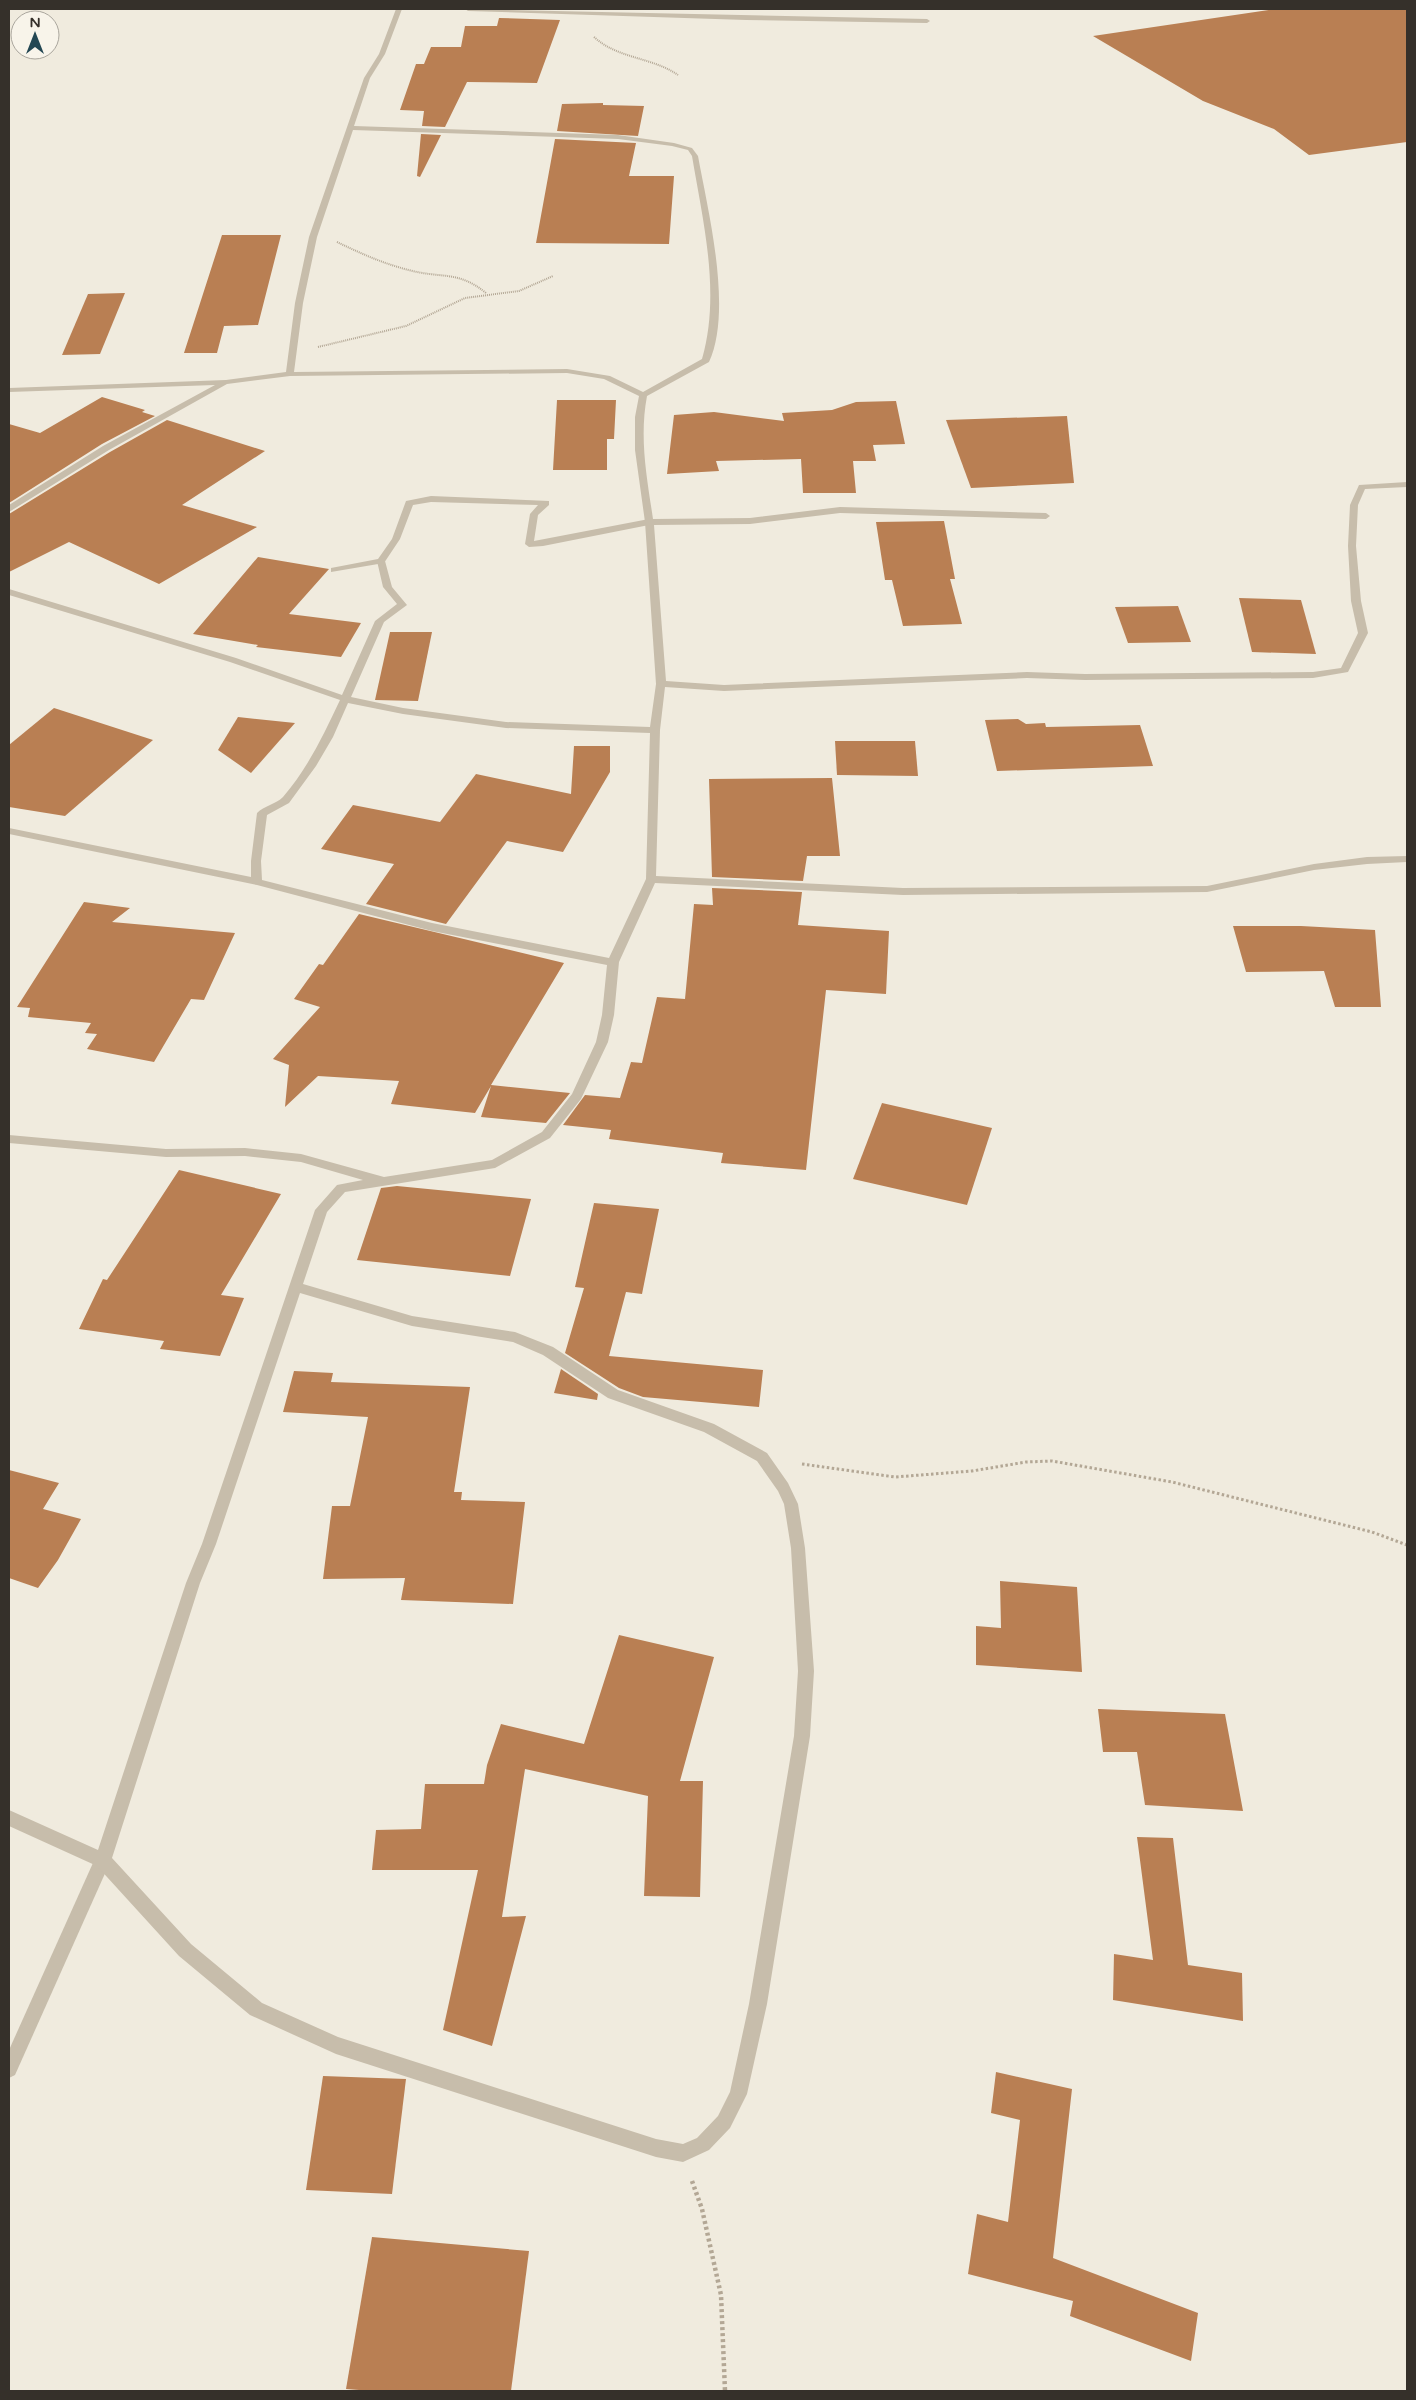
<svg xmlns="http://www.w3.org/2000/svg" width="1416" height="2400" viewBox="0 0 1416 2400" font-family="'Varela Round',sans-serif">
	<style>
		.building { fill: #b97f53 }
		.lines { fill: none; stroke-linecap: round; stroke-linejoin: round }
		.path-far2 { stroke: #b3a795; stroke-width: 2; stroke-dasharray: 1 1; stroke-linecap: butt }
		.path-far1 { stroke: #b3a795; stroke-width: 3; stroke-dasharray: 2.5 2.5; stroke-linecap: butt }
		.path { stroke: #b3a795; stroke-width: 4.5; stroke-dasharray: 3 3; stroke-linecap: butt }
		.service { fill: #c7bdab; fill-rule: evenodd }
		.minor { fill: #c7bdab; fill-rule: evenodd }
	</style>
	<rect width="100%" height="100%" fill="#f0ebde"/>
	<!-- building -->
	<g class="building">
		<path d="M1276 9H1407V142L1309 155 1274 129 1203 101 1093 36Z"/>
		<path d="M499 18 560 20 537 83 467 82 445 127 422 126 424 111 400 110 416 64H424L431 47H461L465 26H497Z"/>
		<path d="M603 103V105L644 106 638 136 557 131 562 104Z"/>
		<path d="M421 134 441 135 420 177 417 176Z"/>
		<path d="M555 139 636 143 629 176H674L669 244 536 243Z"/>
		<path d="M222 235H281L258 325 224 326 217 353H184Z"/>
		<path d="M125 293 100 354 62 355 88 294Z"/>
		<path d="M102 397 145 410 142 412 155 416 102 444 9 503V424L40 433Z"/>
		<path d="M557 400H616L614 439H607V470H553Z"/>
		<path d="M896 401 905 444 873 445 876 461H853L856 493H803L801 459 716 461 719 471 667 474 674 415 714 412 784 421 782 413 832 410 856 402Z"/>
		<path d="M1067 416 1074 483 971 488 946 420Z"/>
		<path d="M167 420 265 451 182 505 257 527 159 584 69 542 9 572V514L110 452Z"/>
		<path d="M944 521 955 579H950L962 624 903 626 892 580H885L876 522Z"/>
		<path d="M258 557 329 569 289 614 361 623 341 657 256 647 258 645 193 634Z"/>
		<path d="M1239 598 1301 600 1316 654 1252 652Z"/>
		<path d="M1178 606 1191 642 1128 643 1115 607Z"/>
		<path d="M390 632H432L418 701 375 700Z"/>
		<path d="M54 708 153 740 65 816 9 807V745Z"/>
		<path d="M238 717 295 723 251 773 218 750Z"/>
		<path d="M1018 719 1026 724 1045 723 1046 727 1140 725 1153 766 997 771 985 720Z"/>
		<path d="M835 741H915L918 776 837 775Z"/>
		<path d="M574 746H610V772L563 852 507 841 446 924 366 904 394 864 321 849 353 805 440 822 476 774 571 794Z"/>
		<path d="M832 778 840 856H807L803 881 712 877 709 779Z"/>
		<path d="M712 888 802 892 798 925 889 931 886 994 826 990 806 1170 721 1163 723 1153 609 1139 611 1130 563 1125 585 1095 620 1098 631 1062 642 1063 657 997 685 999 694 904 713 905Z"/>
		<path d="M84 902 130 908 112 922 235 933 204 1000 191 999 154 1062 87 1049 97 1034 85 1033 91 1023 28 1017 30 1008 17 1007Z"/>
		<path d="M359 914 564 963 491 1085 570 1093 546 1123 481 1117 491 1086 475 1113 391 1104 399 1081 318 1076 285 1107 289 1065 273 1059 320 1007 294 999 319 964 323 965Z"/>
		<path d="M1233 926H1301L1375 930 1381 1007H1335L1324 971 1246 972Z"/>
		<path d="M882 1103 992 1128 967 1205 853 1179Z"/>
		<path d="M179 1170 281 1194 221 1295 244 1298 220 1356 160 1349 164 1341 79 1329 103 1279 107 1280Z"/>
		<path d="M397 1186 531 1199 510 1276 357 1260 381 1188Z"/>
		<path d="M594 1203 659 1209 642 1294 626 1292 609 1356 763 1370 759 1407 643 1397 619 1388 565 1353 584 1288 575 1287Z"/>
		<path d="M561 1369 598 1394 597 1400 554 1393Z"/>
		<path d="M294 1371 333 1373 331 1382 470 1387 454 1492H462L461 1500 525 1502 513 1604 401 1600 405 1578 323 1579 332 1506H350L368 1417 283 1412Z"/>
		<path d="M9 1470 59 1483 43 1509 81 1519 58 1560 38 1588 9 1578Z"/>
		<path d="M1000 1581 1077 1587 1082 1672 976 1665V1626L1001 1628Z"/>
		<path d="M619 1635 714 1657 680 1781H703L700 1897 644 1896 648 1796 525 1769 502 1917 526 1916 492 2046 443 2030 478 1870H372L376 1830 421 1829 425 1784H484L487 1765 501 1724 584 1744Z"/>
		<path d="M1098 1709 1225 1714 1243 1811 1145 1805 1137 1752H1103Z"/>
		<path d="M1137 1837 1173 1838 1188 1965 1242 1973 1243 2021 1113 2000 1114 1954 1153 1960Z"/>
		<path d="M996 2072 1072 2089 1053 2258 1198 2313 1191 2361 1070 2316 1073 2301 968 2274 977 2214 1008 2222 1020 2120 991 2113Z"/>
		<path d="M323 2076 406 2079 392 2194 306 2190Z"/>
		<path d="M372 2237 529 2251 511 2391H372L346 2389Z"/>
	</g>
	<g class="lines">
		<!-- path-far2 -->
		<g class="path-far2">
			<path d="M594 37C618 59 652 57 678 75"/>
			<path d="M337 242C360 253 384 264 409 270 441 279 458 270 486 293"/>
			<path d="M318 347 406 326 465 298 519 291 553 276"/>
		</g>
		<!-- path-far1 -->
		<path class="path-far1" d="M802 1464 895 1477 972 1471 1026 1462 1052 1461 1172 1482 1372 1532 1407 1545"/>
		<!-- path -->
		<path class="path" d="M692 2181 702 2209 721 2295 725 2391"/>
		<!-- service -->
		<g class="service">
			<path d="M431 496 549 501V505L538 515 534 541 649 519 653 522 649 525 543 546 529 547 525 544 530 514 538 505 431 502 413 505 400 539 384 563 331 572V568L378 559 392 539 406 501Z"/>
			<path d="M103 1852 109 1854 111 1860 15 2075 9 2078V2050L97 1854Z"/>
		</g>
		<!-- minor -->
		<g class="minor">
			<path d="M396 9H402L385 54 370 78 354 126 618 135 674 143 692 148 698 156C708 211 733 310 709 362L647 396C639 438 647 478 653 519L750 518 840 507 1046 513 1050 516 1046 519 840 513 750 524 654 525 666 681 724 685 1027 672 1085 674 1313 672 1341 668 1358 633 1351 601 1348 546 1350 505 1359 485 1407 482V487L1365 489 1358 505 1356 546 1361 601 1368 633 1348 672 1313 678 1085 680 1027 678 724 691 665 687 660 730 656 876 903 888 1207 886 1314 864 1367 857 1407 856V862L1367 864 1314 870 1207 892 903 895 655 883 619 962 614 1015 608 1042 581 1099 550 1138 495 1168 345 1192 327 1212 303 1284 412 1316 515 1332 553 1347 618 1390 714 1424 767 1453 788 1483 798 1504 805 1548 814 1671 810 1736 767 2004 747 2094 730 2128 709 2150 683 2162 656 2157 336 2054 250 2015 179 1956 97 1866 9 1826V1810L98 1850 186 1583 202 1544 315 1210 337 1185 363 1180 301 1162 245 1156 166 1157 9 1143V1135L166 1149 245 1148 301 1154 384 1177 492 1160 542 1132 572 1094 596 1042 602 1015 607 965 432 931 257 885 9 834V828L251 877V861L257 813C264 806 276 804 283 797 308 768 324 734 340 700L230 662 9 595V589L236 658 342 695 375 621 397 604 383 587 377 561 381 558 385 561 392 587 407 605 384 622 351 697 403 708 506 722 650 727 656 684 645 522 635 450V417L639 396 604 379 567 373 290 376 227 384 109 450 9 512V505L103 446 215 385 9 392V388L226 380 286 372 295 303 309 237 364 78 379 54ZM353 130 618 139 672 146 688 150 692 156C703 222 721 293 702 359L643 392 610 376 567 369 294 372 303 303 317 237ZM348 703 403 714 506 728 650 733 646 879 609 958 432 923 262 880 261 861 267 815 289 803 316 766 333 737ZM300 1293 412 1326 513 1342 543 1355 608 1398 704 1432 757 1461 778 1491 784 1504 791 1548 798 1671 794 1736 749 2004 730 2092 718 2116 697 2138 683 2144 656 2139 338 2037 262 2003 191 1944 112 1858 200 1583 216 1544Z"/>
			<path d="M465 9 927 19 930 21 927 23 746 20 468 11Z"/>
		</g>
	</g>
	<!-- border -->
	<rect width="1416" height="2400" fill="none" stroke="#35302a" stroke-width="20"/>
	<!-- north arrow -->
	<g transform="translate(35 35)"><circle r="24" fill="#f8f4ea" stroke="#aaa69d"/>
	<path d="M0-4L9 19L0 12L-9 19Z" fill="#234753"/>
	<text y="-8" font-size="14" font-weight="bold" text-anchor="middle" fill="#35302a">N</text>
	</g>
</svg>
